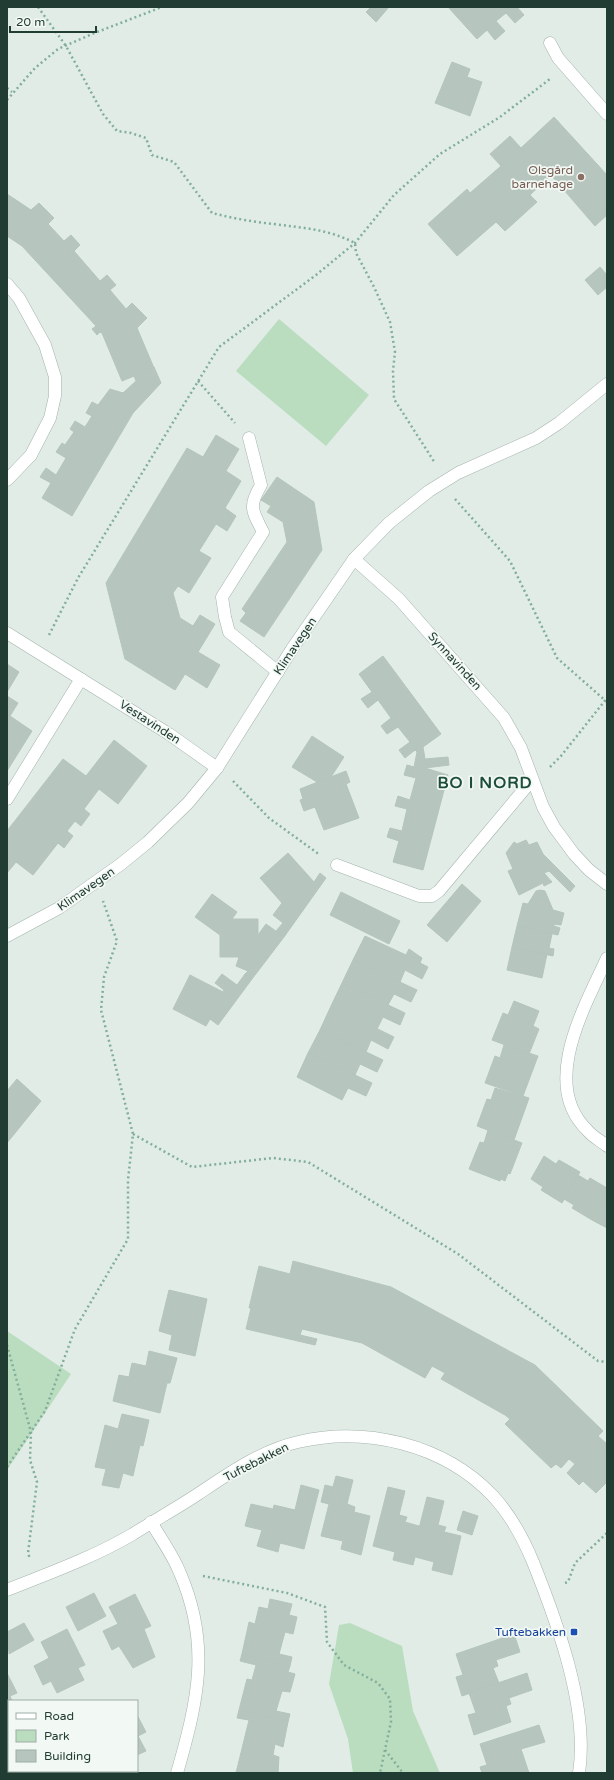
<svg xmlns="http://www.w3.org/2000/svg" width="614" height="1780" viewBox="0 0 614 1780" font-family="'Varela Round',sans-serif">
	<style>
		.green { fill: #baddbf }
		.building { fill: #b6c6be; stroke: #b4c5bc }
		.lines { fill: none; stroke-linecap: round; stroke-linejoin: round }
		.service-casing { stroke: #a4b4ac; stroke-width: 13 }
		.minor-casing { stroke: #a4b4ac; stroke-width: 13 }
		.path { stroke: #82af9b; stroke-width: 2.5; stroke-dasharray: 2 3; stroke-linecap: butt }
		.service { stroke: #fff; stroke-width: 12 }
		.minor { stroke: #fff; stroke-width: 12 }
		.education-dot { fill: #8d6e63; stroke: #f2f8f4; stroke-width: 1.5 }
		.transit-dot { fill: #1a4fb4; stroke: #f2f8f4; stroke-width: 1.5 }
		.labels { text-anchor: middle; stroke-width: 3.5; stroke-linejoin: round; paint-order: stroke }
		.education-label { font-size: 12px; fill: #785e54; stroke: #f2f8f4; text-anchor: end }
		.street-label { font-size: 12px; fill: #213c32; stroke: #f2f8f4 }
		.transit-label { font-size: 12px; fill: #164399; stroke: #f2f8f4; text-anchor: end }
		.district-label { font-size: 16px; font-weight: bold; letter-spacing: 1px; fill: #1d4e3c; stroke: #f2f8f4 }
	</style>
	<rect width="100%" height="100%" fill="#e1ece6"/>
	<!-- green -->
	<g class="green">
		<path d="M279 319 369 395 326 446 236 371Z"/>
		<path d="M7 1331 71 1374 7 1470Z"/>
		<path d="M350 1623 402 1646 413 1711 440 1773H353L348 1739 329 1684 339 1625Z"/>
	</g>
	<!-- building -->
	<g class="building">
		<path d="M371 7H389L376 22 366 12Z"/>
		<path d="M448 7H483L505 31 495 40 487 30 477 39Z"/>
		<path d="M483 7H517L524 15 515 23 506 13 496 21Z"/>
		<path d="M452 62 470 69 467 77 482 82 470 116 435 103Z"/>
		<path d="M554 117 607 175V215L595 226 551 175 530 195 537 202 505 231 496 222 457 256 428 224 467 189 470 193 501 166 490 154 510 136 521 148Z"/>
		<path d="M7 194 31 210 39 203 54 218 48 224 64 241 71 235 80 245 74 251 100 281 107 275 116 285 110 290 126 309 132 303 147 318 137 328 154 368 122 381 102 333 100 332 97 335 92 329 96 326 22 246 7 236Z"/>
		<path d="M600 267 607 275V287L598 295 585 280Z"/>
		<path d="M154 367 161 383 133 413 72 516 42 498 51 483 40 477 46 468 56 475 66 458 56 452 62 443 65 445 74 432 70 429 75 421 85 427 92 416 86 413 92 402 98 405 110 389 123 393 136 381 134 376Z"/>
		<path d="M216 435 239 449 226 471 241 481 225 508 236 516 227 531 216 524 199 551 211 558 189 593 178 586 173 593 180 618 193 626 200 615 215 624 198 652 220 665 207 688 185 674 175 690 125 659 106 583 187 448 203 457Z"/>
		<path d="M277 477 314 502 322 550 264 637 240 621 246 613 242 609 287 542 283 522 267 512 271 506 261 500Z"/>
		<path d="M383 656 441 734 423 747 425 759 448 757 449 765 425 768 448 775 423 870 393 862 399 841 387 837 390 828 402 831 407 809 395 806 398 796 410 800 416 778 404 775 407 765 414 767 417 752 415 750 405 758 399 750 410 742 398 727 387 734 381 726 391 718 378 700 368 708 361 699 372 692 359 674Z"/>
		<path d="M7 664 19 672 7 692Z"/>
		<path d="M7 696 18 703 10 716 32 731 7 771Z"/>
		<path d="M312 736 344 757 331 777 317 782 292 767Z"/>
		<path d="M114 740 147 766 118 804 99 789 84 809 90 814 81 826 75 821 67 831 73 836 64 848 58 843 33 875 16 862 7 873V831L63 759 86 776Z"/>
		<path d="M346 771 350 782 346 784 359 818 324 830 315 807 304 811 300 800 303 799 300 789Z"/>
		<path d="M526 840 529 845 537 842 543 854 575 886 570 892 549 871 544 873 552 882 544 886 543 883 519 895 508 871 513 869 506 853 514 842 517 844Z"/>
		<path d="M288 853 314 882 320 873 326 878 284 937 276 931 283 923 273 915 282 903 260 878Z"/>
		<path d="M462 884 481 901 447 942 427 925Z"/>
		<path d="M540 890 545 891 553 910 564 913 561 925 554 924V926L560 928 558 935 517 926 523 903 528 904 536 891Z"/>
		<path d="M341 892 400 921 389 944 330 915Z"/>
		<path d="M212 894 237 912 232 919H258V935L266 924 284 937 252 979 245 974 248 971 236 966 239 957H220V935L195 917Z"/>
		<path d="M517 926 552 934 549 948 554 949 553 956 512 947Z"/>
		<path d="M365 936 406 955 409 949 422 958 420 963 428 967 422 979 405 970 400 982 353 960Z"/>
		<path d="M512 947 547 954 542 978 507 970Z"/>
		<path d="M353 960 417 990 411 1002 394 994 388 1005 342 983Z"/>
		<path d="M222 974 237 985 245 974 252 979 218 1025 210 1019 206 1026 173 1009 190 975 223 992 224 990 215 983Z"/>
		<path d="M342 983 405 1013 400 1025 383 1017 377 1029 331 1006Z"/>
		<path d="M514 1001 539 1011 533 1026 539 1029 529 1054 492 1040 503 1013 508 1015Z"/>
		<path d="M331 1006 394 1037 388 1049 371 1040 366 1052 320 1030Z"/>
		<path d="M320 1030 383 1060 377 1072 360 1064 355 1075 308 1053Z"/>
		<path d="M504 1045 538 1056 523 1096 485 1083 495 1056 500 1058Z"/>
		<path d="M308 1053 372 1083 366 1096 348 1088 342 1100 297 1077Z"/>
		<path d="M17 1079 41 1101 11 1138 7 1134V1091Z"/>
		<path d="M495 1088 529 1098 514 1140 477 1126 487 1099 491 1100Z"/>
		<path d="M488 1130 522 1143 510 1174 508 1173 505 1181 501 1179 500 1181 469 1169 480 1142 484 1143Z"/>
		<path d="M7 1134 11 1138 7 1143Z"/>
		<path d="M544 1156 556 1164 559 1160 580 1172 562 1203 541 1190 543 1187 531 1179Z"/>
		<path d="M578 1175 588 1181 590 1178 607 1188V1195L592 1220 572 1208 574 1205 564 1199Z"/>
		<path d="M607 1195V1228L592 1220Z"/>
		<path d="M293 1261 391 1287 535 1365 603 1431 598 1436 607 1444V1482L596 1493 583 1481 579 1485 567 1473 575 1464 569 1459 561 1468 556 1464 551 1468 505 1424 510 1419 505 1415 441 1379 445 1373 432 1366 425 1378 362 1343 302 1329 300 1335 317 1339 315 1345 246 1329 251 1308H249L259 1266 290 1274Z"/>
		<path d="M169 1290 207 1299 195 1356 169 1350 172 1335 159 1331Z"/>
		<path d="M149 1351 177 1358 170 1383H167L160 1413 113 1401 119 1375 129 1377 132 1363 146 1366Z"/>
		<path d="M122 1414 149 1420 143 1446 140 1445 133 1476 123 1473 119 1488 102 1485 106 1469 95 1467 105 1425 118 1429Z"/>
		<path d="M336 1476 353 1480 347 1504 355 1507 354 1512 370 1516 361 1555 341 1549 343 1541 321 1536 329 1504 321 1502 325 1485 333 1487Z"/>
		<path d="M301 1485 319 1490 304 1549 280 1543 278 1552 257 1546 262 1530 245 1526 251 1504 273 1509 274 1505 295 1510Z"/>
		<path d="M388 1487 405 1491 399 1515 407 1517 405 1522 419 1526 412 1556 415 1557 413 1565 393 1560 395 1552 373 1546Z"/>
		<path d="M427 1497 444 1501 438 1525 446 1527 444 1532 461 1536 452 1575 432 1570 434 1562 412 1556Z"/>
		<path d="M463 1511 478 1516 472 1535 457 1530Z"/>
		<path d="M94 1593 106 1616 78 1631 66 1607Z"/>
		<path d="M135 1594 151 1626 144 1629 155 1657 133 1668 119 1646 112 1650 103 1631 118 1624 109 1607Z"/>
		<path d="M270 1599 292 1604 289 1615 297 1617 293 1634 285 1632 279 1654 292 1657 290 1666 242 1654 249 1622 255 1624 259 1607 268 1609Z"/>
		<path d="M24 1623 34 1640 9 1654 7 1632Z"/>
		<path d="M67 1629 85 1665 78 1668 84 1680 57 1693 51 1681 43 1685 34 1666 49 1658 41 1642Z"/>
		<path d="M514 1634 520 1652 496 1660 498 1666 493 1668 499 1683 462 1696 456 1677 463 1675 456 1654Z"/>
		<path d="M242 1654 290 1666 288 1672 295 1674 290 1692 282 1691 276 1711 290 1714 288 1722 239 1710 247 1679 252 1680 256 1665 240 1661Z"/>
		<path d="M7 1673 17 1693 10 1696 12 1701H9V1716L7 1717Z"/>
		<path d="M527 1673 532 1690 509 1698 511 1704 506 1706 511 1722 474 1735 468 1715 476 1713 469 1693Z"/>
		<path d="M239 1710 288 1722 283 1747 275 1744 273 1755 279 1757 278 1773H236L249 1720 237 1718Z"/>
		<path d="M137 1715 146 1732 138 1736 146 1751 137 1755Z"/>
		<path d="M539 1725 545 1742 521 1749 529 1773H482L480 1767 487 1765 480 1744Z"/>
		<path d="M24 1771H63V1773H21Z"/>
		<path d="M101 1771H121L122 1773H96Z"/>
	</g>
	<g class="lines">
		<!-- service casing -->
		<g class="service-casing">
			<path id="service" d="M249 438 261 485C248 507 252 510 263 532L222 597 225 617 229 632 278 672"/>
		</g>
		<!-- minor casing -->
		<g class="minor-casing">
			<g id="minor">
				<path d="M550 43 558 58 607 114"/>
				<path d="M7 284 19 298 45 345 55 377V396L50 418 31 455 7 480"/>
				<path d="M354 559 399 599 504 718 521 748 543 807 554 827 574 854 589 870 607 884"/>
				<path d="M7 633 169 734 217 768"/>
				<path d="M7 799 81 679"/>
				<path d="M337 865 419 896H432L439 891 532 780"/>
				<path d="M7 936 59 908 121 864 148 842 188 803 217 768 292 649 354 559 389 523 429 491 458 473 536 438 559 423 607 384"/>
				<path d="M607 958C585 1006 539 1085 588 1131 593 1137 601 1141 607 1146"/>
				<path d="M151 1522C161 1539 173 1555 180 1573 211 1645 198 1700 177 1773"/>
				<path d="M7 1590C50 1573 94 1557 133 1534 155 1520 177 1508 198 1494 228 1474 262 1450 298 1442 365 1426 443 1444 492 1495 510 1514 523 1538 533 1562 557 1622 589 1708 579 1773"/>
			</g>
		</g>
		<!-- path -->
		<g class="path">
			<path d="M38 7 66 46 103 114 117 131 131 133 146 138 152 155 174 162 212 213C232 218 253 222 274 224 303 228 328 229 355 243L356 253 374 287 390 322 395 352 393 371 394 399 435 463"/>
			<path d="M7 88 12 92"/>
			<path d="M7 100 35 68 58 49 92 34 162 7"/>
			<path d="M198 381 235 423"/>
			<path d="M455 499 510 561 557 658 607 702"/>
			<path d="M49 635 78 578 219 347 316 275 355 243 394 195 440 154 500 117 550 79"/>
			<path d="M550 767 561 756 607 698"/>
			<path d="M233 781 269 818 320 855"/>
			<path d="M133 1134 192 1167 273 1158 308 1162 458 1254 598 1361 607 1362"/>
			<path d="M7 1345 31 1432 30 1460 37 1482 28 1553 30 1559"/>
			<path d="M7 1467 45 1411 75 1329 128 1239V1180L133 1134 101 1010 104 977 117 941 103 901"/>
			<path d="M203 1576 287 1593 325 1607 327 1642 344 1665 378 1683 390 1699 391 1722 380 1773"/>
			<path d="M565 1583 568 1582 575 1563 607 1533"/>
			<path d="M385 1750 403 1773"/>
		</g>
		<!-- service -->
		<use href="#service" class="service"/>
		<!-- minor -->
		<use href="#minor" class="minor"/>
	</g>
	<!-- markers -->
	<circle class="education-dot" cx="581" cy="177" r="4"/>
	<rect class="transit-dot" x="570" y="1628" width="8" height="8" rx="2"/>
	<g class="labels">
		<!-- education labels -->
		<g class="education-label">
			<text x="573" y="174">Olsgård<tspan x="573" dy="14">barnehage</tspan></text>
		</g>
		<!-- street labels -->
		<g class="street-label">
			<text transform="translate(295 646) rotate(-56)" y="4">Klimavegen</text>
			<text transform="translate(455 661) rotate(48)" y="4">Synnavinden</text>
			<text transform="translate(150 722) rotate(33)" y="4">Vestavinden</text>
			<text transform="translate(86 889) rotate(-35)" y="4">Klimavegen</text>
			<text transform="translate(256 1462) rotate(-27)" y="4">Tuftebakken</text>
		</g>
		<!-- transit labels -->
		<g class="transit-label">
			<text x="566" y="1636">Tuftebakken</text>
		</g>
		<!-- district labels -->
		<g class="district-label">
			<text x="485" y="788">BO I NORD</text>
		</g>
	</g>
	<!-- border -->
	<rect width="614" height="1780" fill="none" stroke="#213c32" stroke-width="16"/>
	<!-- legend -->
	<rect x="8" y="1700" width="130" height="72" fill="#f2f8f4" stroke="#9eada6"/>
	<rect x="16" y="1713" width="20" height="6" fill="#ffffff" stroke="#9eada6"/>
	<text x="44" y="1720" font-size="12" fill="#213c32">Road</text>
	<rect x="16" y="1730" width="20" height="12" fill="#baddbf" stroke="#9eada6"/>
	<text x="44" y="1740" font-size="12" fill="#213c32">Park</text>
	<rect x="16" y="1750" width="20" height="12" fill="#b6c6be" stroke="#9eada6"/>
	<text x="44" y="1760" font-size="12" fill="#213c32">Building</text>
	<!-- scale -->
	<path d="M10 26v6h86v-6" fill="none" stroke="#213c32" stroke-width="2"/>
	<text x="16" y="26" font-size="12" fill="#213c32" stroke="#f2f8f4" stroke-width="3" paint-order="stroke">20 m</text>
</svg>
